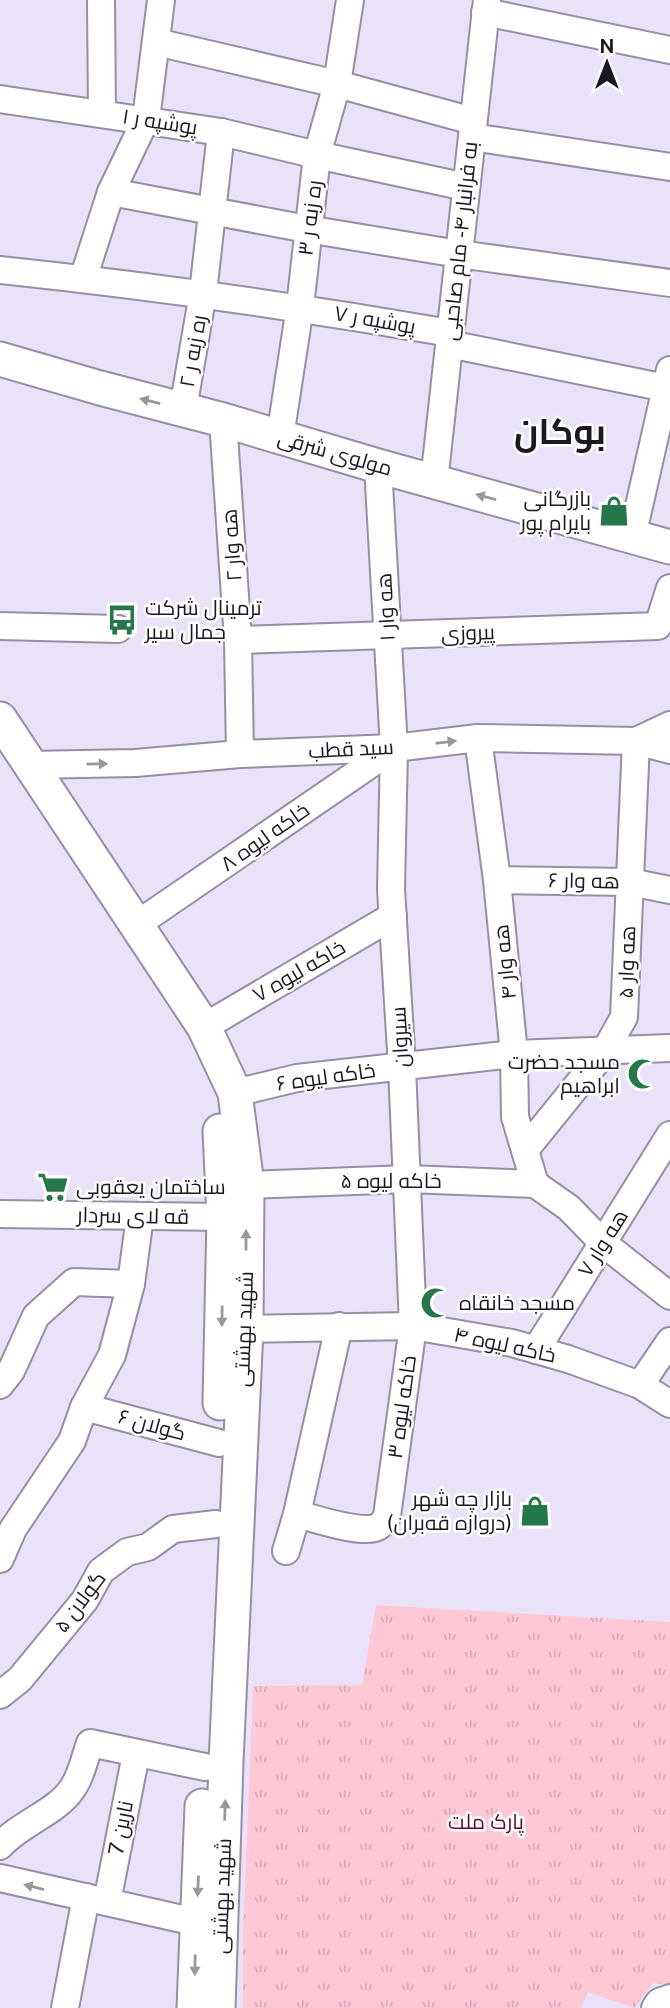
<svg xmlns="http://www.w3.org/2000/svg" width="670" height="2008" viewBox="0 0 670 2008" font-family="'Public Sans',Cairo,sans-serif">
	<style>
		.grass { fill: url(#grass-tufts) }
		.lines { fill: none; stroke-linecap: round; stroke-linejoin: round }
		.minor-casing { stroke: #968fa4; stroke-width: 30 }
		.major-casing { stroke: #968fa4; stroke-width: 37 }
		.minor { stroke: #fff; stroke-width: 26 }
		.major { stroke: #fff; stroke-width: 33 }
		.oneway { fill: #98979b }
		.labels { text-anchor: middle; stroke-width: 5; stroke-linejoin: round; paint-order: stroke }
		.street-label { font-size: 21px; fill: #1b1820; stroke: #fff }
		.poi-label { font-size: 21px; fill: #1b1820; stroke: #fff; text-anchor: end }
		.park-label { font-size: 21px; fill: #590e2f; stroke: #fff }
		.town-label { font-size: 35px; font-weight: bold; fill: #1b1820; stroke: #fff }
	</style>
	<defs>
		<pattern id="grass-tufts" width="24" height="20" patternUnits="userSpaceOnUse" patternTransform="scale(1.75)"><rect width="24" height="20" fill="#fec8d7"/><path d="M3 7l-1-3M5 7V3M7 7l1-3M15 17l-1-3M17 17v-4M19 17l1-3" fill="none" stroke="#d9abb8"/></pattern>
	</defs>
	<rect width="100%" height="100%" fill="#eae2f9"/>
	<!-- grass -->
	<path class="grass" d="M376 1605 670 1622V1985L653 1983 634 2008 588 1992 581 2008H243V1933L253 1686 362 1685Z"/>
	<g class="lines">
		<!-- minor casing -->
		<g class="minor-casing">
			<g id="minor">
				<path d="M101 0 102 113"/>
				<path d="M485 12 670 50"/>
				<path d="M156 42 337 84 473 121"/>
				<path d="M0 99 221 132 317 155 466 187"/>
				<path d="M472 137 670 167"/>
				<path d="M111 192 307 229 459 254 670 283"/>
				<path d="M0 270C151 286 300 307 450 333"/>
				<path d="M83 279 111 192 146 119 161 0"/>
				<path d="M449 344 666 388"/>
				<path d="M183 409 203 293 221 132"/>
				<path d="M223 420 238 640 240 754"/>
				<path d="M280 437 300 307 317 155 337 84 350 0"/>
				<path d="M434 482 487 0"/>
				<path d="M632 537 670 370"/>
				<path d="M0 626 118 629"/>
				<path d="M238 640 658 626 670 588"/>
				<path d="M478 738 497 880 514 1054 515 1117 535 1184"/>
				<path d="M29 765 135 763 240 754 394 748 478 738 636 741 670 725"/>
				<path d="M497 880 630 882 670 890"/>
				<path d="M136 925 394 748"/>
				<path d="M204 1027 393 916"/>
				<path d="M235 1093 297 1078 514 1054 670 1048"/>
				<path d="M525 1150 605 1051 624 1017 636 741 670 750"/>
				<path d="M535 1184 569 1208 603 1243 670 1296"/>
				<path d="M247 1185 408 1179 535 1184"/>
				<path d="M0 1214 224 1217"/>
				<path d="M246 1329 413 1326 512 1343 568 1359 640 1385 670 1404"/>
				<path d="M536 1350 670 1135"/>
				<path d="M0 1385 11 1371 36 1316 74 1282 131 1284"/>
				<path d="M640 1385 670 1341"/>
				<path d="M84 1407 219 1443"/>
				<path d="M297 1514C316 1519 357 1533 375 1528 381 1526 384 1522 387 1516L413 1326 402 1067 391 889 394 748 378 466"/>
				<path d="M286 1551 297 1514 339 1326"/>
				<path d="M0 1559 13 1529 72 1441 84 1407 112 1355 131 1284 140 1216"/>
				<path d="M0 1695 20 1679 85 1600 101 1571 127 1552 148 1547 173 1529 216 1524"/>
				<path d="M0 1846C20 1823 56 1813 72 1789 81 1777 85 1757 90 1743L205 1767"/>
				<path d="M0 1878 213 1926"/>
				<path d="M107 1902 136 1754"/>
				<path d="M65 2008 86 1897"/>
				<path d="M655 2008 659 2002 670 1998"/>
			</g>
		</g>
		<!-- major casing -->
		<g class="major-casing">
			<g id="major">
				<path d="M0 359 100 388 223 420 378 466 670 547"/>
				<path d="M0 719 204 1027 235 1093 247 1185 246 1329 226 1762 218 2008"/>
				<path d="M220 1131 224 1217 220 1403"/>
				<path d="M194 2008 202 1806"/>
			</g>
		</g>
		<!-- minor -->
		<use href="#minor" class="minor"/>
		<!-- major -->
		<use href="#major" class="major"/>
	</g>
	<!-- one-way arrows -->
	<defs><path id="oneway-solid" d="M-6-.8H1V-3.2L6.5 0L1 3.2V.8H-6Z" transform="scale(1.75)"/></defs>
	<g class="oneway">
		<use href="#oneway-solid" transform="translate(150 401) rotate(-166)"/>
		<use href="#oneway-solid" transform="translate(486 497) rotate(-165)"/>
		<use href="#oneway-solid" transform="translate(446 742) rotate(-7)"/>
		<use href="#oneway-solid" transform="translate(97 764) rotate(-1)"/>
		<use href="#oneway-solid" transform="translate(246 1240) rotate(-90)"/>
		<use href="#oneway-solid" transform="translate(222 1316) rotate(91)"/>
		<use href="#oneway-solid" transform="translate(225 1810) rotate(-88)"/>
		<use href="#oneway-solid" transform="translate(198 1886) rotate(93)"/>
		<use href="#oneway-solid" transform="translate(34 1887) rotate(-166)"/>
		<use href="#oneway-solid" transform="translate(195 1965) rotate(91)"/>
	</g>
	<!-- icons -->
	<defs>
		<g id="shop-bare" transform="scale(2.415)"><path d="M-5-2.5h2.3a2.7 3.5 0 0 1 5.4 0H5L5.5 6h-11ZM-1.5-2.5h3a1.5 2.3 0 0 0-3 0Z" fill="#257648" stroke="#fff" stroke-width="2.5" paint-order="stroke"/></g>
		<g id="bus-bare" transform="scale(2.415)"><path d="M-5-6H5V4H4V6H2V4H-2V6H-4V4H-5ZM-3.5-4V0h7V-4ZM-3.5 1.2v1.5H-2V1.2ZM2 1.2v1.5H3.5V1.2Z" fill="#257648" stroke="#fff" stroke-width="2.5" paint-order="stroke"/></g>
		<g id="mosque-bare" transform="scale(2.415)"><path d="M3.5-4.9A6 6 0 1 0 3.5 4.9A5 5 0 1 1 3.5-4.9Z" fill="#257648" stroke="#fff" stroke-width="2.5" paint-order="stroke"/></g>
		<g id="supermarket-bare" transform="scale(2.415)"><path d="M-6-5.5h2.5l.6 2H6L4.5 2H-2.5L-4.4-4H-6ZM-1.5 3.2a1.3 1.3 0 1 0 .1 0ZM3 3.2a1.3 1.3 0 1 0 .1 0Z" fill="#257648" stroke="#fff" stroke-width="2.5" paint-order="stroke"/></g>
	</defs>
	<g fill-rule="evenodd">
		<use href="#shop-bare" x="614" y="511"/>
		<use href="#bus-bare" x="122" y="620"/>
		<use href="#mosque-bare" x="643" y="1074"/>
		<use href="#supermarket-bare" x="53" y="1187"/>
		<use href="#mosque-bare" x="436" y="1303"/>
		<use href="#shop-bare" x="535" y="1511"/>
	</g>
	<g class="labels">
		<!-- street labels -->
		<g class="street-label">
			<text transform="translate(160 122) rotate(9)" y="7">۱ پوشپه ر</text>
			<text transform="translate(310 218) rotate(-83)" y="7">ره زبه ر ۳</text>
			<text transform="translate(460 241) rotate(-84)" y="7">به فرانبار ۴ - مام صاحبی</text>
			<text transform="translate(375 320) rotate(10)" y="7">پوشپه ر ۷</text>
			<text transform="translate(193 351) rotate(-80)" y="7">ره زبه ر ۲</text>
			<text transform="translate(335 453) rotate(16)" y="7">مولوی شرقی</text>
			<text transform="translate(232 545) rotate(-94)" y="7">هه وار ۲</text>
			<text transform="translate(386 607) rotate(-93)" y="7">هه وار ۱</text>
			<text transform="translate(468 633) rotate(-2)" y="7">پیروزی</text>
			<text transform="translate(351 749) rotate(-3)" y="7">سید قطب</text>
			<text transform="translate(265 837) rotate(-35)" y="7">خاکه لیوه ۸</text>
			<text transform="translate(584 881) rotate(1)" y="7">هه وار ۶</text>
			<text transform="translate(505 962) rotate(-96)" y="7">هه وار ۴</text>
			<text transform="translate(627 962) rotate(-88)" y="7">هه وار ۵</text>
			<text transform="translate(299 971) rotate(-30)" y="7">خاکه لیوه ۷</text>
			<text transform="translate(400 1037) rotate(-93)" y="7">سیروان</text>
			<text transform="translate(326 1077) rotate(-8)" y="7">خاکه لیوه ۶</text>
			<text x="391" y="1188">خاکه لیوه ۵</text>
			<text transform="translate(133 1216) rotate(1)" y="7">قه لای سردار</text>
			<text transform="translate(603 1243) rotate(-58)" y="7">هه وار ۷</text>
			<text transform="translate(244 1329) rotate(-88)" y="7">شهید بهشتی</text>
			<text transform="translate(505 1345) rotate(12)" y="7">خاکه لیوه ۴</text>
			<text transform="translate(402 1407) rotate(-82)" y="7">خاکه لیوه ۳</text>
			<text transform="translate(152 1425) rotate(15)" y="7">گولان ۶</text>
			<text transform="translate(80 1602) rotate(-53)" y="7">گولان ۵</text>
			<text transform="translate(121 1828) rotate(-79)" y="7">نارین 7</text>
			<text transform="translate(222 1896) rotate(-88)" y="7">شهید بهشتی</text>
		</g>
		<!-- poi labels -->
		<g class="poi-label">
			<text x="591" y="506">بازرگانی<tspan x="591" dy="24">بایرام پور</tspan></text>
			<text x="145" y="615" text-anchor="start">ترمینال شرکت<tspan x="145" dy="24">جمال سیر</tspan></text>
			<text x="620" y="1069">مسجد حضرت<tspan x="620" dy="24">ابراهیم</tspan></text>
			<text x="76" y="1194" text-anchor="start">ساختمان یعقوبی</text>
			<text x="459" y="1310" text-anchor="start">مسجد خانقاه</text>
			<text x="512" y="1506">بازار چه شهر<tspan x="512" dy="24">(دروازه قه‌بران)</tspan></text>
		</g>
		<!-- park labels -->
		<g class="park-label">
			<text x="486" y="1829">پارک ملت</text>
		</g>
		<!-- town labels -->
		<g class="town-label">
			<text x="560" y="444">بوکان</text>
		</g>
	</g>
	<!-- north arrow -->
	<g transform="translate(607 63)" stroke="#ffffff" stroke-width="5" paint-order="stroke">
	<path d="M0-5L12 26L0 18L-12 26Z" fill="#1b1820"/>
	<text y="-10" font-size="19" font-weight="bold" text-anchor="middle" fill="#1b1820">N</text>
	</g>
</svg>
